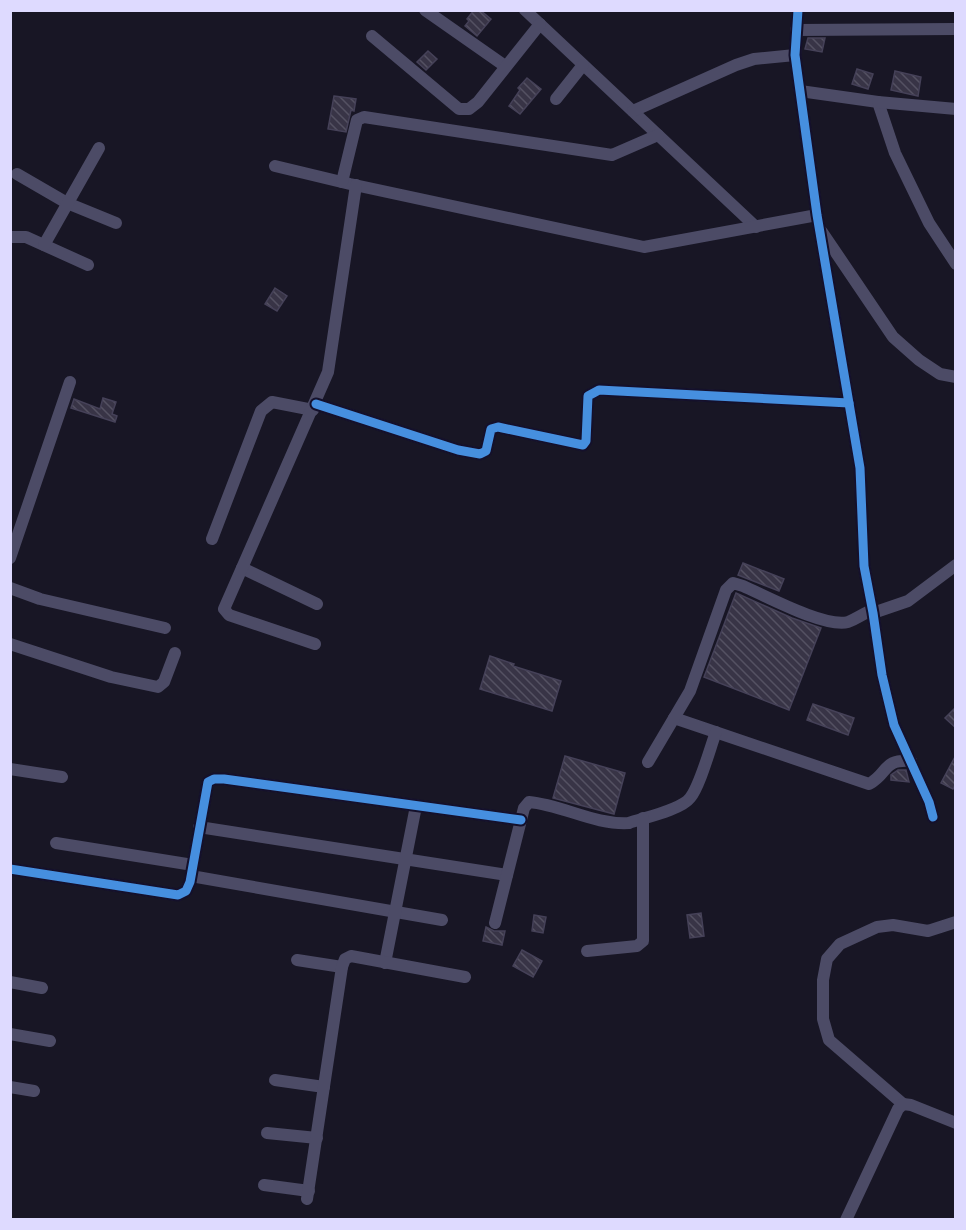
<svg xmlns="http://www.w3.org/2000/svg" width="966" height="1230" viewBox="0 0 966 1230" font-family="'Sofia Sans Condensed',sans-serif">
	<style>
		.building { fill: url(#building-back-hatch); stroke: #454158; stroke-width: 1.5 }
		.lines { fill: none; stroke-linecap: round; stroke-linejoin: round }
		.street { stroke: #4c4b66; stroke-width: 12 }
		.cycleway-casing { stroke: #14102b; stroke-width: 13 }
		.cycleway { stroke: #468fdf; stroke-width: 9 }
	</style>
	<defs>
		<pattern id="building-back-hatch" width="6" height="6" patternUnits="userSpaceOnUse" patternTransform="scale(1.5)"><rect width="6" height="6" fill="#383446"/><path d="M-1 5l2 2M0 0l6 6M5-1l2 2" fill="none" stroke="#545162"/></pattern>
	</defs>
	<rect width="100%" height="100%" fill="#181625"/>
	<!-- building -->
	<g class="building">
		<path d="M474 10H480L491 19 477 36 465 26 469 21 467 19Z"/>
		<path d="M808 38H825L822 52 805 49Z"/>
		<path d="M428 51 437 59 426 70 417 62Z"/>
		<path d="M857 69 873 74 868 89 852 84Z"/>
		<path d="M895 71 921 77 918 96 891 90Z"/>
		<path d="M527 78 541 89 520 114 509 106 520 90 518 88Z"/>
		<path d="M334 96 356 99 354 111 351 110 346 132 328 129Z"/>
		<path d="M275 288 287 296 277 311 265 304Z"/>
		<path d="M103 398 116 402 112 414 117 416 115 422 71 408 74 399 100 409Z"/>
		<path d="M743 563 784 579 779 591 738 575Z"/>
		<path d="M736 593 792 618 821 628 789 710 704 677Z"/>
		<path d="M490 656 514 664 513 666 561 681 552 711 480 689Z"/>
		<path d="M813 704 854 718 848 735 807 720Z"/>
		<path d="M956 707V728L945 718Z"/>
		<path d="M956 755V784L953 789 941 783Z"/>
		<path d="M565 756 625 773 614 814 553 798Z"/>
		<path d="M898 770H906L909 782 891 780V775Z"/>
		<path d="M701 913 704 936 690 938 687 915Z"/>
		<path d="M534 915 546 917 543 933 532 931Z"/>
		<path d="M486 927 494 931H505L502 945 483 941Z"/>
		<path d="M522 950 542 961 533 977 513 966Z"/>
	</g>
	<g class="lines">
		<!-- street -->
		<g class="street">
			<path d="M425 10 505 66"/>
			<path d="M525 10 756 227"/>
			<path d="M798 10 795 55 817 215 860 468 864 566 873 613 882 675 894 725 929 802 933 817"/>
			<path d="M796 30 956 29"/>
			<path d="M372 36 459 109H469L478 102 540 24"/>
			<path d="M800 91 878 102 895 153 929 223 956 264"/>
			<path d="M556 99 583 65"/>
			<path d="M878 102 956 109"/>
			<path d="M633 111 736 65 754 59 795 55"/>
			<path d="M275 166 350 184 644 247 817 215"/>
			<path d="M17 174 67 203 116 223"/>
			<path d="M342 182 357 120 364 117 612 155 658 135"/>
			<path d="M822 232 893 337 919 360 940 374 956 377"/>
			<path d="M10 237H26L88 265"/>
			<path d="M44 245 99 148"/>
			<path d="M316 404 458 450 480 454 486 451 491 429 498 427 583 445 586 441 588 396 599 390 849 403"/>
			<path d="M212 539 261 411 272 402 313 410"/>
			<path d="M10 558 70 382"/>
			<path d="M242 568 317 604"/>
			<path d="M10 588 40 599 165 628"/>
			<path d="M873 613 908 601 956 565"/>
			<path d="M10 644 111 677 158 687 164 682 175 653"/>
			<path d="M315 644 229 615 224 609 328 372 356 185"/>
			<path d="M674 718 869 784C889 773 882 759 911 761"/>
			<path d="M648 762 690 691 726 590 733 583 743 586C766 596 825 628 848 622 856 619 865 613 873 609"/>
			<path d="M10 769 62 777"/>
			<path d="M199 827 507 875"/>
			<path d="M56 843 193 865"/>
			<path d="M10 869 178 895 186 891 190 882 208 782 214 779H224L521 820"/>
			<path d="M191 876 442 920"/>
			<path d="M495 923 524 808 529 802C563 805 594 825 629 823 643 818 681 810 690 798 700 786 710 748 716 732"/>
			<path d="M587 951 637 946 643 941V818"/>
			<path d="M297 960 342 967"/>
			<path d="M385 963 416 806"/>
			<path d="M10 982 42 988"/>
			<path d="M10 1034 50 1041"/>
			<path d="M275 1080 324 1087"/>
			<path d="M10 1087 34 1091"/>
			<path d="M903 1104 829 1040 823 1019V980L827 959 840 944 877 927 893 925 928 931 956 922"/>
			<path d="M267 1133 317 1138"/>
			<path d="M264 1185 309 1191"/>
			<path d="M307 1199 342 967 345 959 351 956 465 977"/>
			<path d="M846 1220 898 1109 903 1104 911 1105 956 1123"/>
		</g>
		<!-- cycleway casing -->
		<g class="cycleway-casing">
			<g id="cycleway">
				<path d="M798 10 795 55 817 215 860 468 864 566 873 613 882 675 894 725 929 802 933 817"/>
				<path d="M316 404 458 450 480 454 486 451 491 429 498 427 583 445 586 441 588 396 599 390 849 403"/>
				<path d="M10 869 178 895 186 891 190 882 208 782 214 779H224L521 820"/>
			</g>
		</g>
		<!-- cycleway -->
		<use href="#cycleway" class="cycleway"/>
	</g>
	<!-- border -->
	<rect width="966" height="1230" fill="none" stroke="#dedaff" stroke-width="24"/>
</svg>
